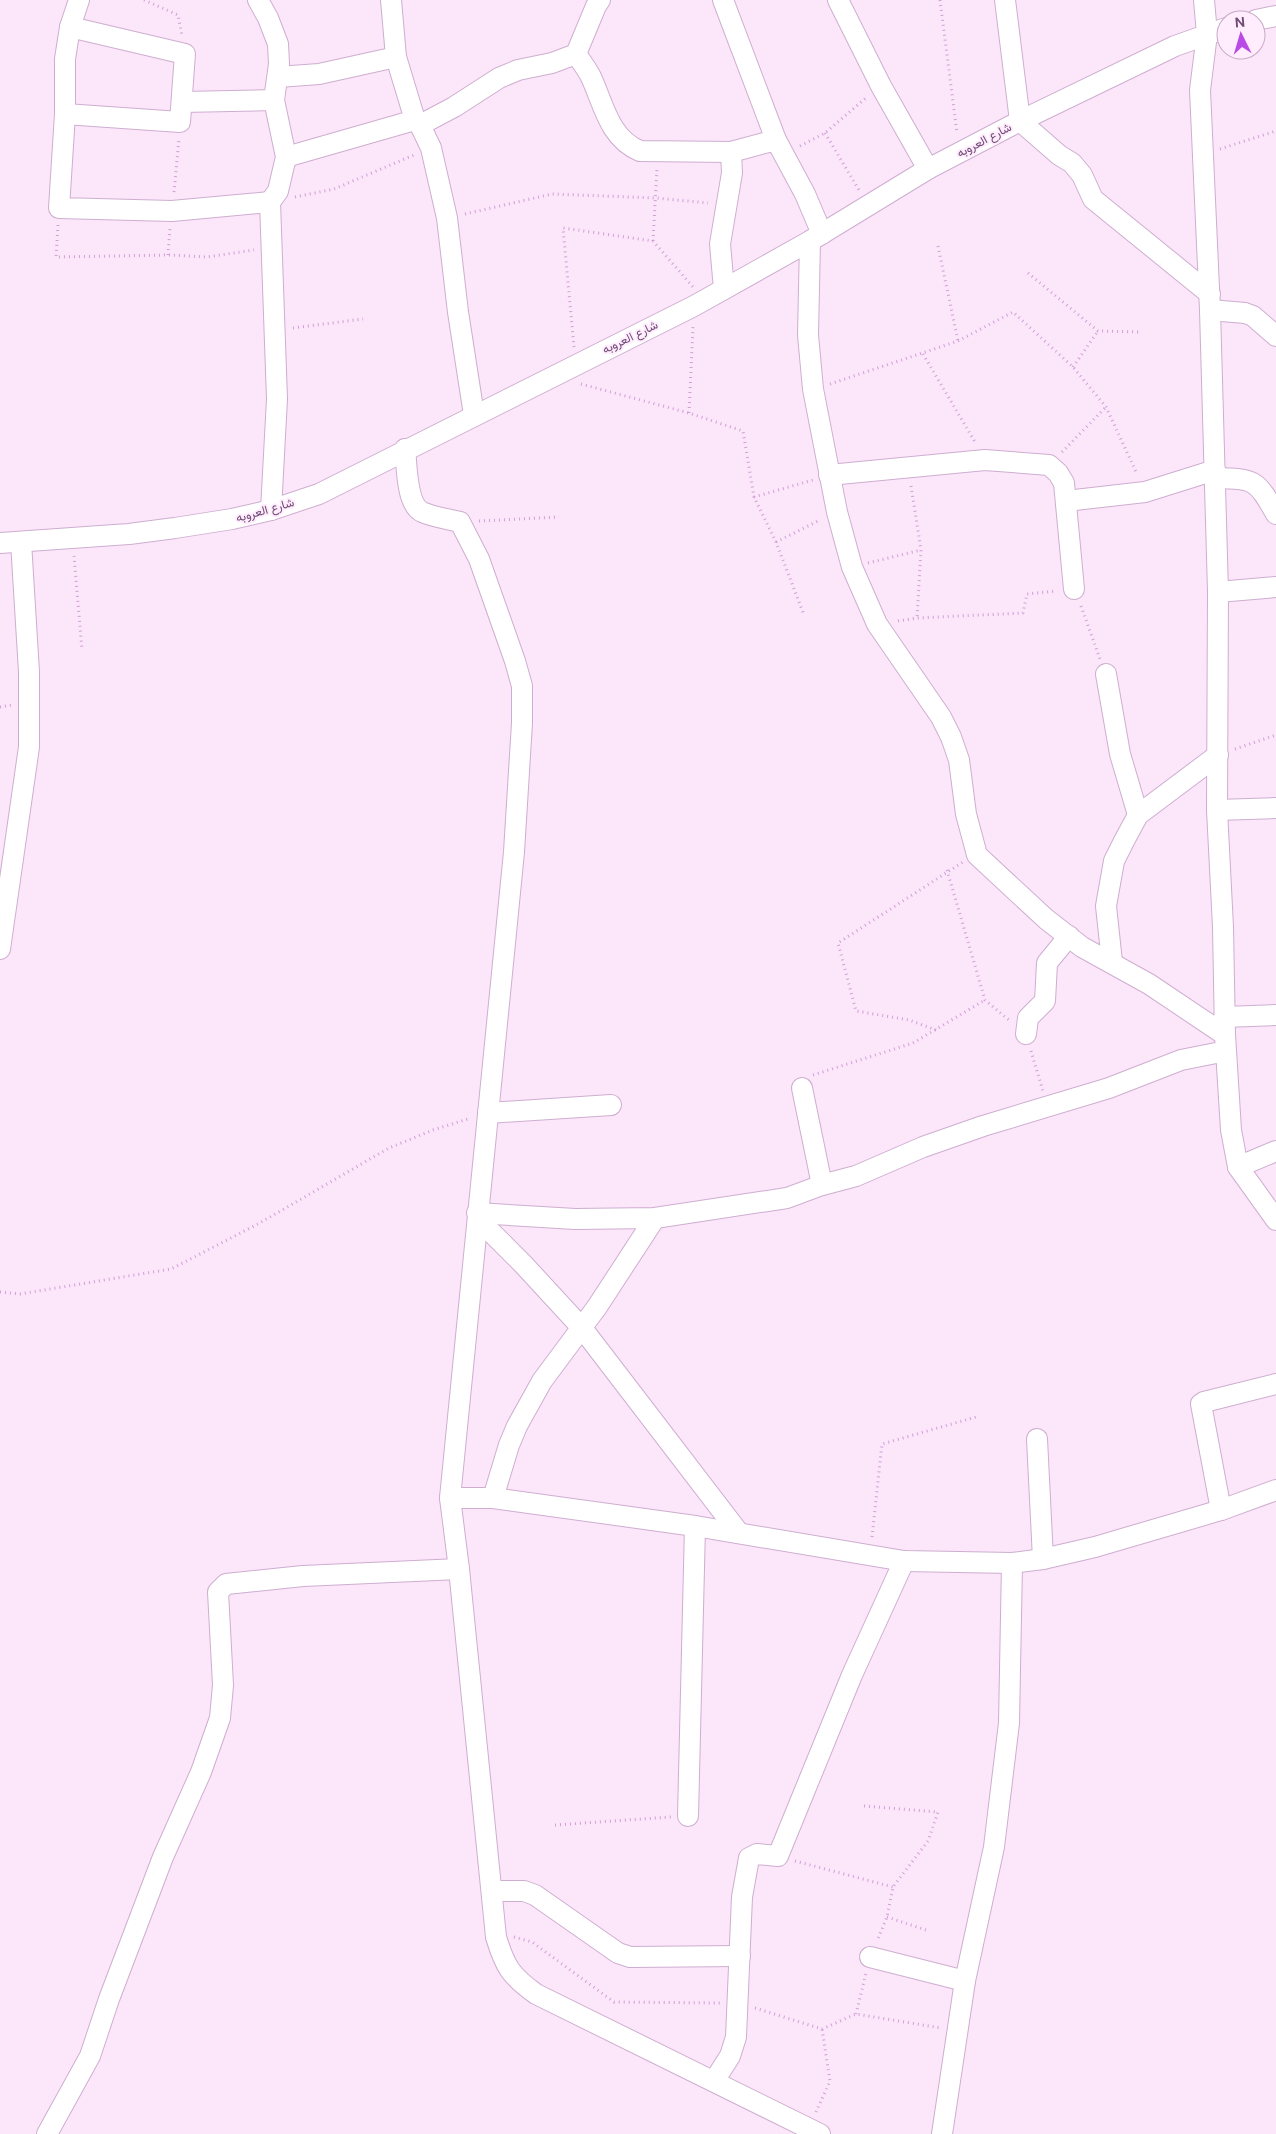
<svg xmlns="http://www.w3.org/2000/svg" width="1276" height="2134" viewBox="0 0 1276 2134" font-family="'DM Sans',Vazirmatn,sans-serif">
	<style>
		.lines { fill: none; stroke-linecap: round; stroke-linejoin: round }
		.minor-casing { stroke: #ceaed0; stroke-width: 22 }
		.path { stroke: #d0a0d7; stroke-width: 3; stroke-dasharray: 1 4; stroke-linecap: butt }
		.minor { stroke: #fff; stroke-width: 20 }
		.labels { text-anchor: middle; stroke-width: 4; stroke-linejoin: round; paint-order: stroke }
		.street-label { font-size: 12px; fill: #6e4a75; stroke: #ffecfd }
	</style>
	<rect width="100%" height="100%" fill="#fce6fa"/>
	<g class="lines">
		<!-- minor casing -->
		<g class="minor-casing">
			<g id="minor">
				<path d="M79 0 70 27 65 59V114L59 208 172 211 270 202"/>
				<path d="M258 0 268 18 278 44 279 64 274 100 286 157 278 191 270 202 277 399 271 510"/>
				<path d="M391 0 396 57 415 120 420 125 431 148 447 218 458 312 474 415"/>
				<path d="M723 0 776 140 805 194 822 234"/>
				<path d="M838 0 881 86 928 169"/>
				<path d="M1005 0 1020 121 1059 155 1072 163 1082 175 1093 199 1210 294"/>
				<path d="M1204 0 1207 34 1200 90 1210 310 1218 592 1217 810 1223 927 1225 1035"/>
				<path d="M1256 20 1276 16"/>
				<path d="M576 54C581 61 587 69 591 77 604 105 609 138 640 151L731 152 776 140"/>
				<path d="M278 77 319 74 396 57"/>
				<path d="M182 102 274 100"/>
				<path d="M65 114 180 122 185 54 70 27"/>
				<path d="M420 125 454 107 499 78 518 70 552 63 576 54 596 6 600 0"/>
				<path d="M286 157 415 120"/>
				<path d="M810 241 808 335 813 389 837 512 852 567 877 624 941 717 951 737 959 760 966 814 977 855 1046 919 1082 947 1149 984 1225 1035 1231 1130 1238 1167 1276 1220"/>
				<path d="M724 289 720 244 732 173 731 152"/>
				<path d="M1210 310 1245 313 1253 316 1276 336"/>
				<path d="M405 449C407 465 406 504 422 512 433 517 448 519 460 522L479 559 515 661 522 686V723L514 852 450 1498 459 1569 496 1937C505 1967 511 1976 536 1994L820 2134"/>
				<path d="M829 475 985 460 1049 465 1058 473 1064 483 1074 589"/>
				<path d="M1215 478C1255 479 1256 479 1276 514"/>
				<path d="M1066 501 1145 492 1215 470"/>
				<path d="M0 543 129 534 175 528 232 519 271 510 319 494 694 306 810 241 928 169 1020 121 1175 46 1226 28"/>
				<path d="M1218 592 1276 587"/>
				<path d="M1106 674 1120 754 1138 815"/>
				<path d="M1217 810 1276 808"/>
				<path d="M0 949 29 747V672L21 542"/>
				<path d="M1112 962 1106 906 1114 861 1124 841 1138 815 1218 755"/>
				<path d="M1224 1017 1276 1015"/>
				<path d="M1026 1034 1028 1018 1045 1001 1047 963 1069 936"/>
				<path d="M802 1088 822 1185"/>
				<path d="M488 1113 611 1105"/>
				<path d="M1238 1167 1276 1151"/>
				<path d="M477 1213 575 1219 655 1218 787 1198 822 1185 856 1176 923 1147 983 1126 1109 1088 1181 1060 1226 1051"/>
				<path d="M478 1219 523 1264 582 1328 739 1533"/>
				<path d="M1037 1439 1043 1559"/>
				<path d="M450 1498H493L695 1526 904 1561 1012 1563 1043 1559 1095 1547 1221 1510 1276 1490"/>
				<path d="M493 1498 509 1445 517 1426 542 1381 597 1307 655 1218"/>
				<path d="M1221 1510 1201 1404 1204 1402 1276 1384"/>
				<path d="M688 1816 695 1526"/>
				<path d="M492 1891H524L535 1895 618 1953 630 1957 740 1956"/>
				<path d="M870 1957 965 1981"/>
				<path d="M714 2081 730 2056 736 2037 742 1897 749 1858 757 1854 778 1856 852 1675 904 1561"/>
				<path d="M47 2134 90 2056 109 1999 163 1857 201 1772 220 1718 223 1685 218 1592 226 1584 303 1576 459 1569"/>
				<path d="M942 2134 965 1981 994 1847 1009 1723 1012 1563"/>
			</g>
		</g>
		<!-- path -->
		<g class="path">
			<path d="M144 0 178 15 182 36"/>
			<path d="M940 0 957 133"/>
			<path d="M825 133 859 190"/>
			<path d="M800 146 825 133 867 97"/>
			<path d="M1220 149 1276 131"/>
			<path d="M174 192 179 139"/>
			<path d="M295 197 334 189 414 155"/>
			<path d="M465 214 552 194 656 198 708 203"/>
			<path d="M58 225 56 257 168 255 207 257 254 250"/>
			<path d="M653 241 657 169"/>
			<path d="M938 246 958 341"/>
			<path d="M168 255 170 228"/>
			<path d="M1028 273 1098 331 1142 332"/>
			<path d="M293 328 363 319"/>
			<path d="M574 347 563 228 653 241 693 287"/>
			<path d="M923 354 975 442"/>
			<path d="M1073 367 1098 331"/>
			<path d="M581 384 689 413 743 431 754 497 776 542 804 615"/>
			<path d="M830 384 958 341 1013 312 1073 367 1106 407 1137 474"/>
			<path d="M689 413 693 326"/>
			<path d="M1062 452 1106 407"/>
			<path d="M911 486 921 550 917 618"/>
			<path d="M754 497 813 480"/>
			<path d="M479 521 559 517"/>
			<path d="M776 542 820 520"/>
			<path d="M74 556 82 650"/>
			<path d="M868 563 921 550"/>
			<path d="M1081 606 1100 659"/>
			<path d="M898 621 917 618 1023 613 1027 594 1056 591"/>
			<path d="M0 707 12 705"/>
			<path d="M1235 749 1276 735"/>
			<path d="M947 870 985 1000 1010 1021"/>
			<path d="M936 1030 909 1020 856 1011 838 943 963 862"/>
			<path d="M1031 1051 1043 1091"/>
			<path d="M813 1075 913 1043 985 1000"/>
			<path d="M0 1292 20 1294 171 1269 258 1224 389 1148 433 1130 471 1118"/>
			<path d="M872 1537 882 1444 976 1417"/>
			<path d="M864 1806 938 1812 928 1841 893 1887 887 1917 877 1941"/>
			<path d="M555 1825 671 1817"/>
			<path d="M795 1861 893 1887"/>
			<path d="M887 1917 926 1930"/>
			<path d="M514 1937 532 1942 614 2002 720 2003"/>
			<path d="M755 2008 822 2029 856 2014 941 2028"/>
			<path d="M856 2014 866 1973"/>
			<path d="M816 2112 830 2081 822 2029"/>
		</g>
		<!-- minor -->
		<use href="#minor" class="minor"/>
	</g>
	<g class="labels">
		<!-- street labels -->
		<g class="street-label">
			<text transform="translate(984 140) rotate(-28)" y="4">شارع العروبه</text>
			<text transform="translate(630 337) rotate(-26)" y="4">شارع العروبه</text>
			<text transform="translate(265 510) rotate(-16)" y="4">شارع العروبه</text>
		</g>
	</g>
	<!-- north arrow -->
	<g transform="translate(1241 35) rotate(355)"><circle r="24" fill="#ffecfd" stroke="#c5abc7"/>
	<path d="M0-4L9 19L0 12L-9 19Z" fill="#b84be5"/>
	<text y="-8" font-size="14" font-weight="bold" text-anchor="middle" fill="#6e4a75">N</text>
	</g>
</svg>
